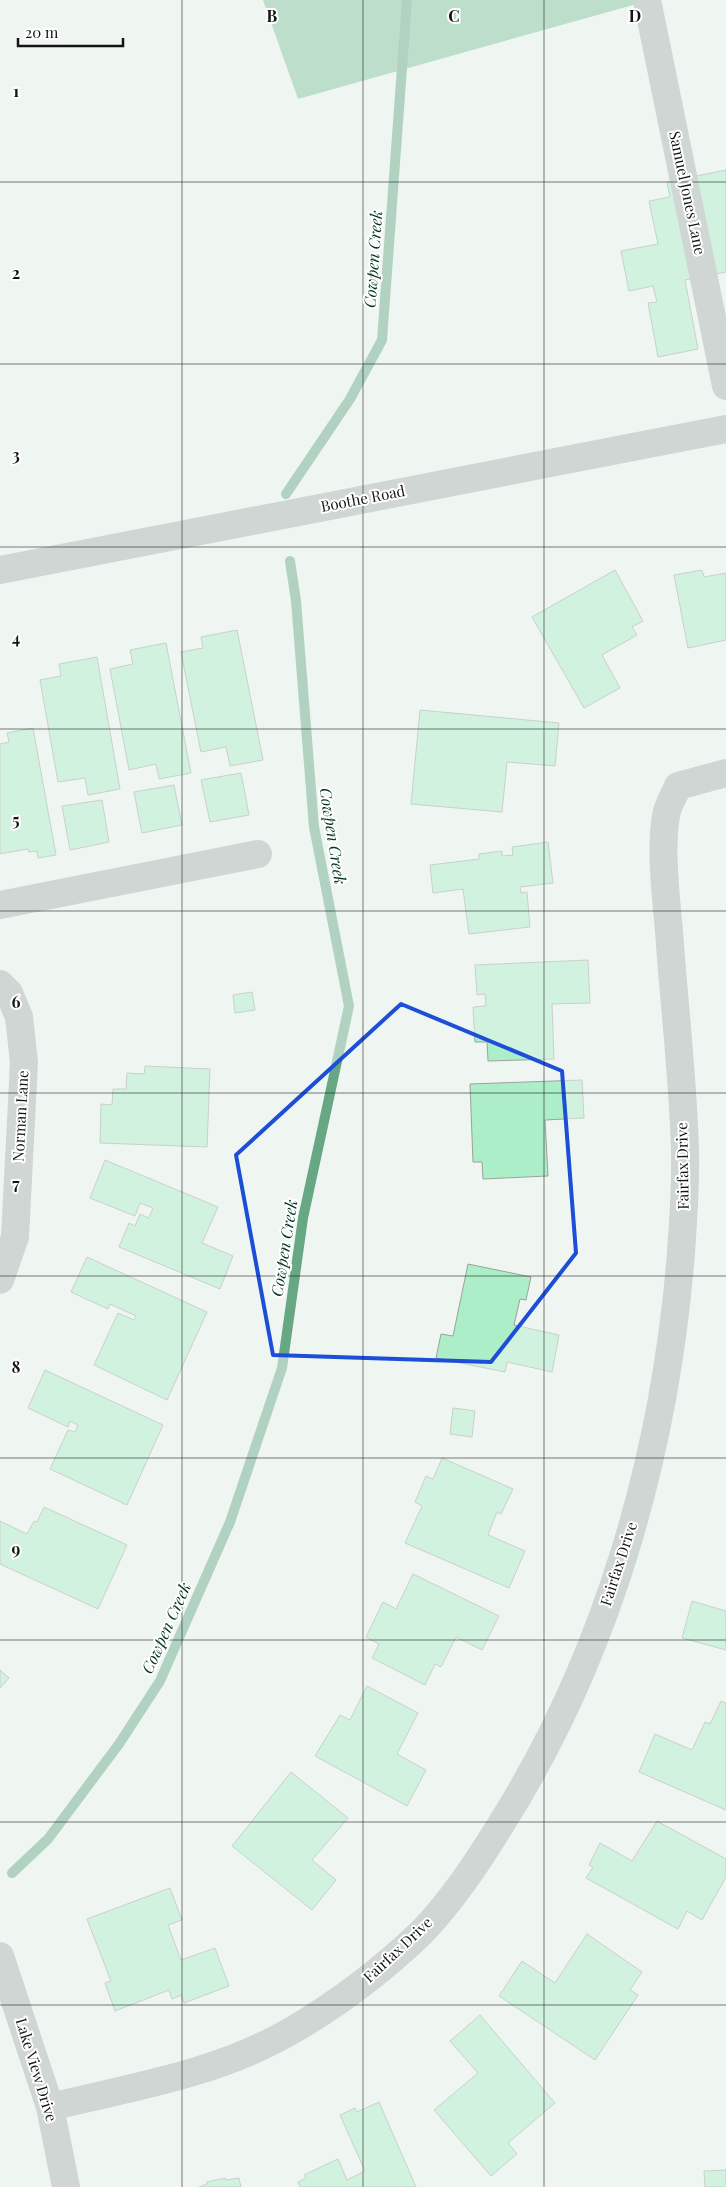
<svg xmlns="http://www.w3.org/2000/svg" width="726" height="2187" viewBox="0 0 726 2187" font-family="'Playfair Display',serif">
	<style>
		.forest { fill: #81c19c }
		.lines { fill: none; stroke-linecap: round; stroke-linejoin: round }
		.stream { stroke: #67a783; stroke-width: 10 }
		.building { fill: #aceec7; stroke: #9ca29e }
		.minor { stroke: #acafad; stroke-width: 28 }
		.marked { fill: none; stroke: #1d4ed8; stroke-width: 4; stroke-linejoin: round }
		.grid { fill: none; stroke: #121413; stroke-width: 1; stroke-opacity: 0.55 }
		.labels { text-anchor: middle; stroke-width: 4; stroke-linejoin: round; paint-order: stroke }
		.street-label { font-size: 15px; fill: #121413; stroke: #fff }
		.water-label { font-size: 16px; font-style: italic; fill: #00341c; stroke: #fff }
		.grid-label { font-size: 16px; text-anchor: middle; font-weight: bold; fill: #121413; stroke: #fff; stroke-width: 4; stroke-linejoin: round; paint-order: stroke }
	</style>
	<rect width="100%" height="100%" fill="#eff6f2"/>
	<!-- forest -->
	<path class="forest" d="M263 0H651L298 99Z"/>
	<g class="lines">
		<!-- stream -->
		<g class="stream">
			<path d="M286 494 350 399 382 340 407 0"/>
			<path d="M12 1873 48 1839 119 1744 160 1681 230 1522 282 1368 303 1218 349 1006 314 827 296 601 290 561"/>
		</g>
	</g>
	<!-- building -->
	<g class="building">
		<path d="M726 170V272L685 280 698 349 658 357 648 303 657 302 653 286 629 291 621 251 658 244 649 201 670 197 667 182Z"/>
		<path d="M615 570 643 621 632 627 637 635 602 655 620 688 584 708 532 617Z"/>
		<path d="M702 570 704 577 726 573V640L688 648 674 575Z"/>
		<path d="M237 630 263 760 230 766 226 747 201 752 181 652 203 648 201 637Z"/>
		<path d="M166 643 191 773 159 779 156 764 129 770 110 669 133 664 130 650Z"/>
		<path d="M97 657 120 789 88 795 85 778 58 782 40 680 61 676 59 664Z"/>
		<path d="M420 710 559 723 555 766 507 762 502 812 411 804Z"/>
		<path d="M33 728 56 855 38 858 37 851 29 852 28 849 0 854V744L9 742 7 733Z"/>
		<path d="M241 773 249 815 210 822 201 780Z"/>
		<path d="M174 785 182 825 142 833 134 792Z"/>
		<path d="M102 800 109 842 70 850 62 806Z"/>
		<path d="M548 842 553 883 520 887 521 893 527 892 530 927 469 934 463 889 433 893 430 865 479 859V854L502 851V856L513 855 512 847Z"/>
		<path d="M588 960 590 1003 552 1004 554 1059 488 1061 487 1042H475L473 1007 486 1006 485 994 477 995 475 965Z"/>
		<path d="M252 992 255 1010 235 1013 233 995Z"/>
		<path d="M145 1066 210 1069 207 1147 100 1143 101 1104 112 1105 113 1089H126L127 1073 144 1074Z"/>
		<path d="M582 1080 584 1118 545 1120 548 1176 483 1179 482 1162H473L470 1084Z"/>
		<path d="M105 1160 218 1207 202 1243 233 1256 220 1289 119 1247 129 1223 135 1226 140 1214 149 1218 153 1208 140 1203 135 1216 90 1198Z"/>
		<path d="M87 1257 207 1312 167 1400 94 1365 118 1313 134 1320 136 1316 110 1304 108 1309 71 1292Z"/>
		<path d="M468 1264 531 1277 526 1300 520 1299 514 1325 559 1335 552 1372 507 1362 505 1372 436 1358 441 1334 453 1336Z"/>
		<path d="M45 1370 163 1425 127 1505 50 1469 68 1430 75 1432 78 1425 70 1421 68 1427 28 1408Z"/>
		<path d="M453 1408 475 1411 472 1437 450 1434Z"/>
		<path d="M442 1458 513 1489 501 1514 497 1512 488 1535 525 1551 509 1588 405 1543 422 1506 415 1502 426 1476 433 1479Z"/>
		<path d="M44 1507 127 1545 98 1609 0 1564V1521L27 1534 34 1521 37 1522Z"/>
		<path d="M413 1574 499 1616 482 1650 456 1637 441 1667 435 1664 425 1685 372 1658 379 1644 366 1637 383 1602 396 1609Z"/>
		<path d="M692 1601 726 1611V1650L682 1638Z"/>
		<path d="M0 1670 9 1678 0 1688Z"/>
		<path d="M367 1686 418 1713 397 1754 426 1770 407 1806 315 1756 340 1715 350 1720Z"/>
		<path d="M721 1701 726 1703V1810L639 1772 655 1734 692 1750 705 1722 710 1724Z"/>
		<path d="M291 1772 348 1818 312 1860 336 1880 312 1910 232 1846Z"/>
		<path d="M657 1821 726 1859V1877L702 1920 687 1911 678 1929 586 1878 593 1867 589 1865 600 1843 632 1861Z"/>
		<path d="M170 1888 182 1920 168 1925 181 1960 215 1948 229 1986 184 2003 181 1995 172 1999 169 1990 115 2011 105 1983 111 1981 87 1919Z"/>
		<path d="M587 1934 642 1972 630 1990 638 1995 595 2060 499 1996 522 1961 555 1983Z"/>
		<path d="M480 2015 555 2103 508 2143 517 2154 491 2176 434 2110 478 2073 450 2041Z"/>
		<path d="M379 2102 416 2187H300L298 2182 306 2178 304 2175 338 2159 347 2180 365 2171 340 2115 355 2108 357 2112Z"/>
		<path d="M726 2170V2187H705L704 2171Z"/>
		<path d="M225 2178 226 2180 239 2178 241 2187H199L207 2184V2182Z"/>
	</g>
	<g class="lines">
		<!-- minor -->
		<g class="minor">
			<path d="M647 0 726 386"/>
			<path d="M0 570 726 429"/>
			<path d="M0 905 258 854"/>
			<path d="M0 984 9 993 19 1017 24 1062 15 1237 0 1280"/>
			<path d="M0 1956 50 2107 66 2187"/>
			<path d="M50 2107C132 2087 217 2074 291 2031 338 2004 382 1970 421 1933 453 1900 479 1860 503 1821 607 1655 663 1459 680 1265 683 1227 686 1189 685 1151 683 1077 674 1004 669 931 666 897 660 849 666 816 667 806 674 796 678 786L726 773"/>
		</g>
	</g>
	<!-- marked area -->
	<path d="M0 0H726V2187H0ZM401 1004 562 1071 576 1253 491 1362 273 1355 236 1155Z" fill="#eff6f2" fill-opacity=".55" fill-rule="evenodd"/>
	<path class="marked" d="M401 1004 562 1071 576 1253 491 1362 273 1355 236 1155Z"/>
	<!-- grid -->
	<path class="grid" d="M182 0V2187M363 0V2187M544 0V2187M0 182H726M0 364H726M0 547H726M0 729H726M0 911H726M0 1093H726M0 1276H726M0 1458H726M0 1640H726M0 1822H726M0 2005H726"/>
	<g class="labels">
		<!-- street labels -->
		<g class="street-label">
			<text transform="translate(687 193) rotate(78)" y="5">Samuel Jones Lane</text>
			<text transform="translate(363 499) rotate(-11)" y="5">Boothe Road</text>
			<text transform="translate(21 1116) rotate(-87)" y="5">Norman Lane</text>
			<text transform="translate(683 1166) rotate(-91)" y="5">Fairfax Drive</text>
			<text transform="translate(619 1564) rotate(-72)" y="5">Fairfax Drive</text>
			<text transform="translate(398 1950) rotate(-43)" y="5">Fairfax Drive</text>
			<text transform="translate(36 2070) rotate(73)" y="5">Lake View Drive</text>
		</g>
		<!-- water labels -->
		<g class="water-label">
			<text transform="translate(373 259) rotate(-86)" y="6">Cowpen Creek</text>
			<text transform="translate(333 836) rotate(81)" y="6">Cowpen Creek</text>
			<text transform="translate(284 1248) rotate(-81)" y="6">Cowpen Creek</text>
			<text transform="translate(166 1628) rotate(-66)" y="6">Cowpen Creek</text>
		</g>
	</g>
	<g class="grid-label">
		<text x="272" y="22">B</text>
		<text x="454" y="22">C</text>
		<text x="635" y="22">D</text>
		<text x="16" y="97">1</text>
		<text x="16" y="279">2</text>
		<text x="16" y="461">3</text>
		<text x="16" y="644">4</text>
		<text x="16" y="826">5</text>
		<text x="16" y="1008">6</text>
		<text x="16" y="1190">7</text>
		<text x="16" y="1373">8</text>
		<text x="16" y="1555">9</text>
	</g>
	<!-- scale -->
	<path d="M18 38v8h105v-8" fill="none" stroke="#121413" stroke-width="2.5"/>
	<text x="25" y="38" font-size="15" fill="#121413" stroke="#ffffff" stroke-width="4" paint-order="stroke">20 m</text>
</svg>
